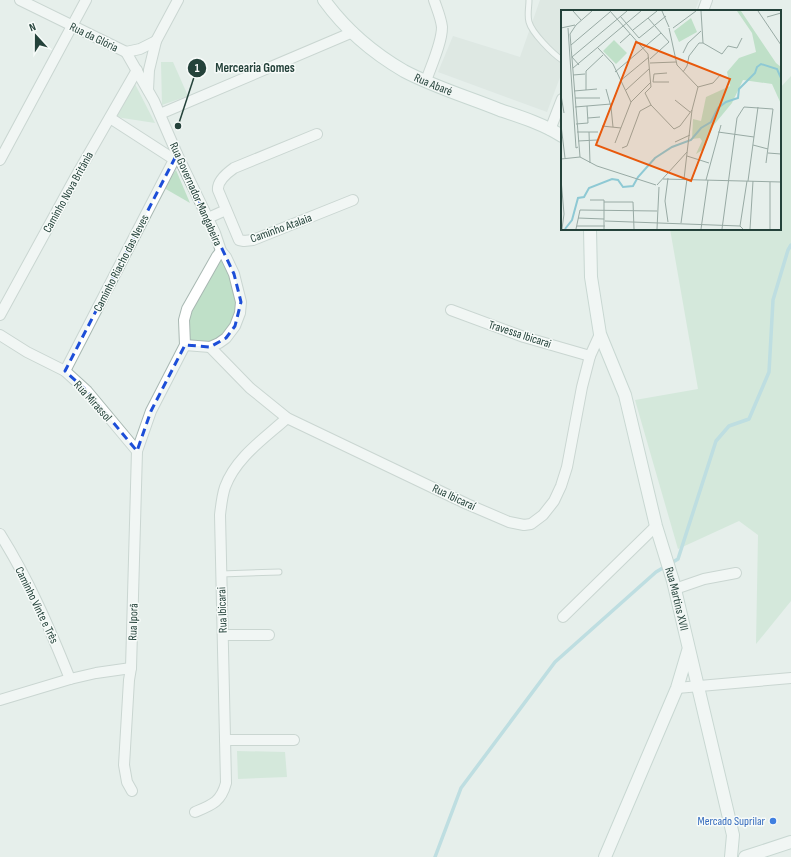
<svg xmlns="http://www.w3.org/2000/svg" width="791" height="857" viewBox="0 0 791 857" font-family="'Sofia Sans Condensed',sans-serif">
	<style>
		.built { fill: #d4dfda }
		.green { fill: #bfe0c8 }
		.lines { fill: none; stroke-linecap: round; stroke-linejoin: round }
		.stream { stroke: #8ec9d4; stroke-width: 3.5 }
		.lane-casing { stroke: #a8b8b2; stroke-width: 7 }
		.street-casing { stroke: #a8b8b2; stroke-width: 12 }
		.secondary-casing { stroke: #a4bbb3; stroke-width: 14 }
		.lane { stroke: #fff; stroke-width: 5 }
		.street { stroke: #fff; stroke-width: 10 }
		.secondary { stroke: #fff; stroke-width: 12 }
		.marked { fill: none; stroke: #1d4ed8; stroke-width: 3; stroke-dasharray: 8 5; stroke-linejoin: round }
		.shop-dot { fill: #3f7fe0; stroke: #f7fbf9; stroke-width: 1.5 }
		.labels { text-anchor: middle; stroke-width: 3; stroke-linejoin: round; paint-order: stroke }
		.street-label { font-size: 12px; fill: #24423a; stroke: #f7fbf9 }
		.shop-label { font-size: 12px; fill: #366cbe; stroke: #f7fbf9; text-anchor: end }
		.inset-river { fill: none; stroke: #8ec9d4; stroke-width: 2 }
		.inset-road { fill: none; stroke: #98aaa4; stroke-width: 1 }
		.view { fill: #e8590c; fill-opacity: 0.15; stroke: #e8590c; stroke-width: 2 }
		.inset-edge { fill: none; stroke: #24423a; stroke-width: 2 }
		.leader { fill: none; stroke: #24423a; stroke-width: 1.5 }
		.callout-dot { fill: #24423a; stroke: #f7fbf9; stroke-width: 1.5 }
		.mark-label { font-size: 12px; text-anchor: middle; font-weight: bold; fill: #fff }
		.callout-label { font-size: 13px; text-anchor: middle; font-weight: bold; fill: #24423a; stroke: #f7fbf9; stroke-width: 3; stroke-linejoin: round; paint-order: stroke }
	</style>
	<rect width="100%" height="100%" fill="#e6efeb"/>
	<!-- built -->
	<path class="built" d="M540 0H699L695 11H562V72L547 112 438 72 453 36 520 57Z"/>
	<!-- green -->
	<g class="green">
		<path d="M161 62H173L188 96 162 105Z"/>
		<path d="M791 76V601L756 644 758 535 739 521 678 549 635 400 698 389 670 229H780V88Z"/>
		<path d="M135 84 155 123 116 117Z"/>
		<path d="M176 170 190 203 164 188Z"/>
		<path d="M222 248 239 309 231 323 208 352 194 346 187 334 188 309Z"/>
		<path d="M237 751 285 752 287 777 238 779Z"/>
	</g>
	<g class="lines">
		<!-- stream -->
		<path class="stream" d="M435 857 461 788 555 662 656 572 678 559 716 441 729 426 749 419 769 372 773 300 788 250 791 245"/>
		<!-- lane casing -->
		<g class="lane-casing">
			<g id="lane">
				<path d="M529 0C529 7 527 15 529 22 532 33 552 53 562 60"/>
				<path d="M221 574 279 572"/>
			</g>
		</g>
		<!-- street casing -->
		<g class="street-casing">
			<g id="street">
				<path d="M20 0 126 52"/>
				<path d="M703 11 707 0"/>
				<path d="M126 52 154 101 177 154 215 233 221 251 226 257 234 274 241 302 240 313 235 326 226 338 219 343 210 347 185 345"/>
				<path d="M126 52 140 49 156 41"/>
				<path d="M426 81C431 66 442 43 442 27 441 18 437 9 434 0"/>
				<path d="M148 90 149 70 156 41 178 0"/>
				<path d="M160 114 353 32"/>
				<path d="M110 118 175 160"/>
				<path d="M550 130 562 99"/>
				<path d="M317 134 234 168C227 173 217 181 218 190L239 240 244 241 253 240 353 200"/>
				<path d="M0 160 86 0"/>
				<path d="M208 218 226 210"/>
				<path d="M451 310 524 337 590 356"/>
				<path d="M0 315 75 178 137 70"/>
				<path d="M0 335 27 352 65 371 87 391 137 451"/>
				<path d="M210 347 250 388 287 418 467 504 509 522 524 525 531 524 543 515 554 501 561 486 567 467 582 387 590 356 600 334"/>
				<path d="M65 371 177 154"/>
				<path d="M0 534C29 580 50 629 70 679"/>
				<path d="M675 589 704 579 736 573"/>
				<path d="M563 617 656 526"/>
				<path d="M223 635H269"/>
				<path d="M677 688 791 678"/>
				<path d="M0 700 70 679 96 673 131 668"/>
				<path d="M225 740H294"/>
				<path d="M132 791 127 782 124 765 129 680 131 668 137 451 151 411 185 345 184 320 187 309 217 256 221 251"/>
				<path d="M195 812C212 805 221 802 226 783L220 515C221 506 222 496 225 487 236 457 265 438 287 418"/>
			</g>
		</g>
		<!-- secondary casing -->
		<g class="secondary-casing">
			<g id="secondary">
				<path id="s1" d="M324 0C345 29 373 53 404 71 434 87 468 97 500 110 521 117 543 124 562 136"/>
				<path id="s2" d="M590 229 591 277 600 334 625 395 656 526 673 581 733 835 731 857"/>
				<path d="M605 857 677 688 688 651"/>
				<path d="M745 857 791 842"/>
			</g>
		</g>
		<!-- lane -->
		<use href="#lane" class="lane"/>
		<!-- street -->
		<use href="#street" class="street"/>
		<!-- secondary -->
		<use href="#secondary" class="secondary"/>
	</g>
	<!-- marked area -->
	<path d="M0 0H791V857H0ZM177 154 234 274 241 302 235 326 226 338 210 347 185 345 151 411 137 451 87 391 65 371Z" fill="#e6efeb" fill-opacity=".55" fill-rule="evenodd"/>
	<path class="marked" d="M177 154 234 274 241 302 235 326 226 338 210 347 185 345 151 411 137 451 87 391 65 371Z"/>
	<!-- markers -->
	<circle class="shop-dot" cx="773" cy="821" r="4"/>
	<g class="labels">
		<!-- street labels -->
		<g class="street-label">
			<text transform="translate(94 37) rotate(26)" y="4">Rua da Glória</text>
			<text dy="4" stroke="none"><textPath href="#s1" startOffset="140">Rua Abaré</textPath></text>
			<text transform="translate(68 192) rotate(-61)" y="4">Caminho Nova Britânia</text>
			<text transform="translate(196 194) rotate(66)" y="4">Rua Governador Mangabeira</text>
			<text transform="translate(281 228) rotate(-20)" y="4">Caminho Atalaia</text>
			<text transform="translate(121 263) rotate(-63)" y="4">Caminho Riacho das Neves</text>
			<text transform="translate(520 334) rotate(18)" y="4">Travessa Ibicarai</text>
			<text transform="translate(93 401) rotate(48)" y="4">Rua Mirassol</text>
			<text transform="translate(454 497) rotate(25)" y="4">Rua Ibicaraí</text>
			<text dy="4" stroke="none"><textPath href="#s2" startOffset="382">Rua Martins XVII</textPath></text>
			<text transform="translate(37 605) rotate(64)" y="4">Caminho Vinte e Três</text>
			<text transform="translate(222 610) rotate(-92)" y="4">Rua Ibicarai</text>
			<text transform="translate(133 622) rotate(-88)" y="4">Rua Iporã</text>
		</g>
		<!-- shop labels -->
		<g class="shop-label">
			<text x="765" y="825">Mercado Suprilar</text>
		</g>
	</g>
	<!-- overview -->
	<g transform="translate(561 10)">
		<rect width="220" height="220" fill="#e6efeb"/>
		<path d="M176 1H180L215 53 220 57V94L211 74 182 70 171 93 152 116 143 139 135 144 141 131 139 128 131 129 132 109 140 111 145 87 169 76 166 62 178 48 195 42 191 23ZM130 8 136 22 118 32 113 21ZM53 30 66 43 55 54 42 41Z" fill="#bfe0c8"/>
		<path class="inset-river" d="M4 219 11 210 17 188 23 187 28 178 51 169 57 170 62 177 72 176 77 167 94 148 111 137 130 130 140 118 150 112 157 98 165 92 177 88 178 79 194 63 196 57 200 54 216 59 220 68"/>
		<path class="inset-road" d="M12 1 20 10M49 1 87 44M101 1 108 17M140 1 142 33M197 1 220 35M59 6 78 28 105 6M206 7 220 3M87 8 108 32M0 18 14 15M7 18 15 138 17 137M108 18 116 55 137 77 131 100 123 169M112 18 135 1M72 20 96 1M59 33 69 24M10 35 49 2M37 38 52 54 70 92M122 43 127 33 140 21M89 49 108 32M89 53 115 52M18 55 11 47 66 1M12 58 80 1M54 62 100 23M122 62 126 56 128 46 138 33H142L161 44 167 36 176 38 181 28M106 63 93 64 92 72H108M12 65 24 64M59 71 88 47M137 77 152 73 160 64M45 79 50 97 52 117M25 80V61L42 45M65 80 88 59M13 81 36 79M84 83 90 95 113 119 119 116 131 100M84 83 90 77 87 44M0 85 3 103M14 88H39M114 90 129 102M14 97 50 94M27 108 39 107M15 114 27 113 26 96M0 115 4 148M41 116 60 118M16 122H37M28 122 29 153M157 122 193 127M17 131 36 130M114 132 129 125M54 133 70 92 90 72M192 135 207 139M61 138 66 136 79 101 90 95M207 143 220 144M126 146 148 153M19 147 9 24 15 15 31 1M0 149 19 147 36 156 95 175M0 169 3 204 1 219M102 169 220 172M145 170 160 115M187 171 197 97M96 175 126 142M29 190H43V219M43 192H72L73 219M17 208 43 209M44 211 179 216M107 212 104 191 107 168M120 213 126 169M16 216H44M15 219 19 200 96 201M96 219 98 177M140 219 147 170M161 219 176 108 183 97 212 99 205 153M182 219 179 216 186 171M189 219 192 171M209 219V172"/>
		<path class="view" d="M75 32 169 69 130 171 35 135Z"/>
		<rect width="220" height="220" class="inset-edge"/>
	</g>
	<!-- callouts -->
	<path class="leader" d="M178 126L197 68"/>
	<g class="callout-dot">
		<circle cx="178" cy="126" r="4"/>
		<circle cx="197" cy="68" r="10"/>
	</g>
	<g class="mark-label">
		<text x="197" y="72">1</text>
	</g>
	<g class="callout-label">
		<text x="255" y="72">Mercearia Gomes</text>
	</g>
	<!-- north arrow -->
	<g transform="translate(36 36) rotate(339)" stroke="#f7fbf9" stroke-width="3" paint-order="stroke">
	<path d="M0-3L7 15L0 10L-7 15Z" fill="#24423a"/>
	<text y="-6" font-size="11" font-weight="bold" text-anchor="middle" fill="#24423a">N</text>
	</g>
</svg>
